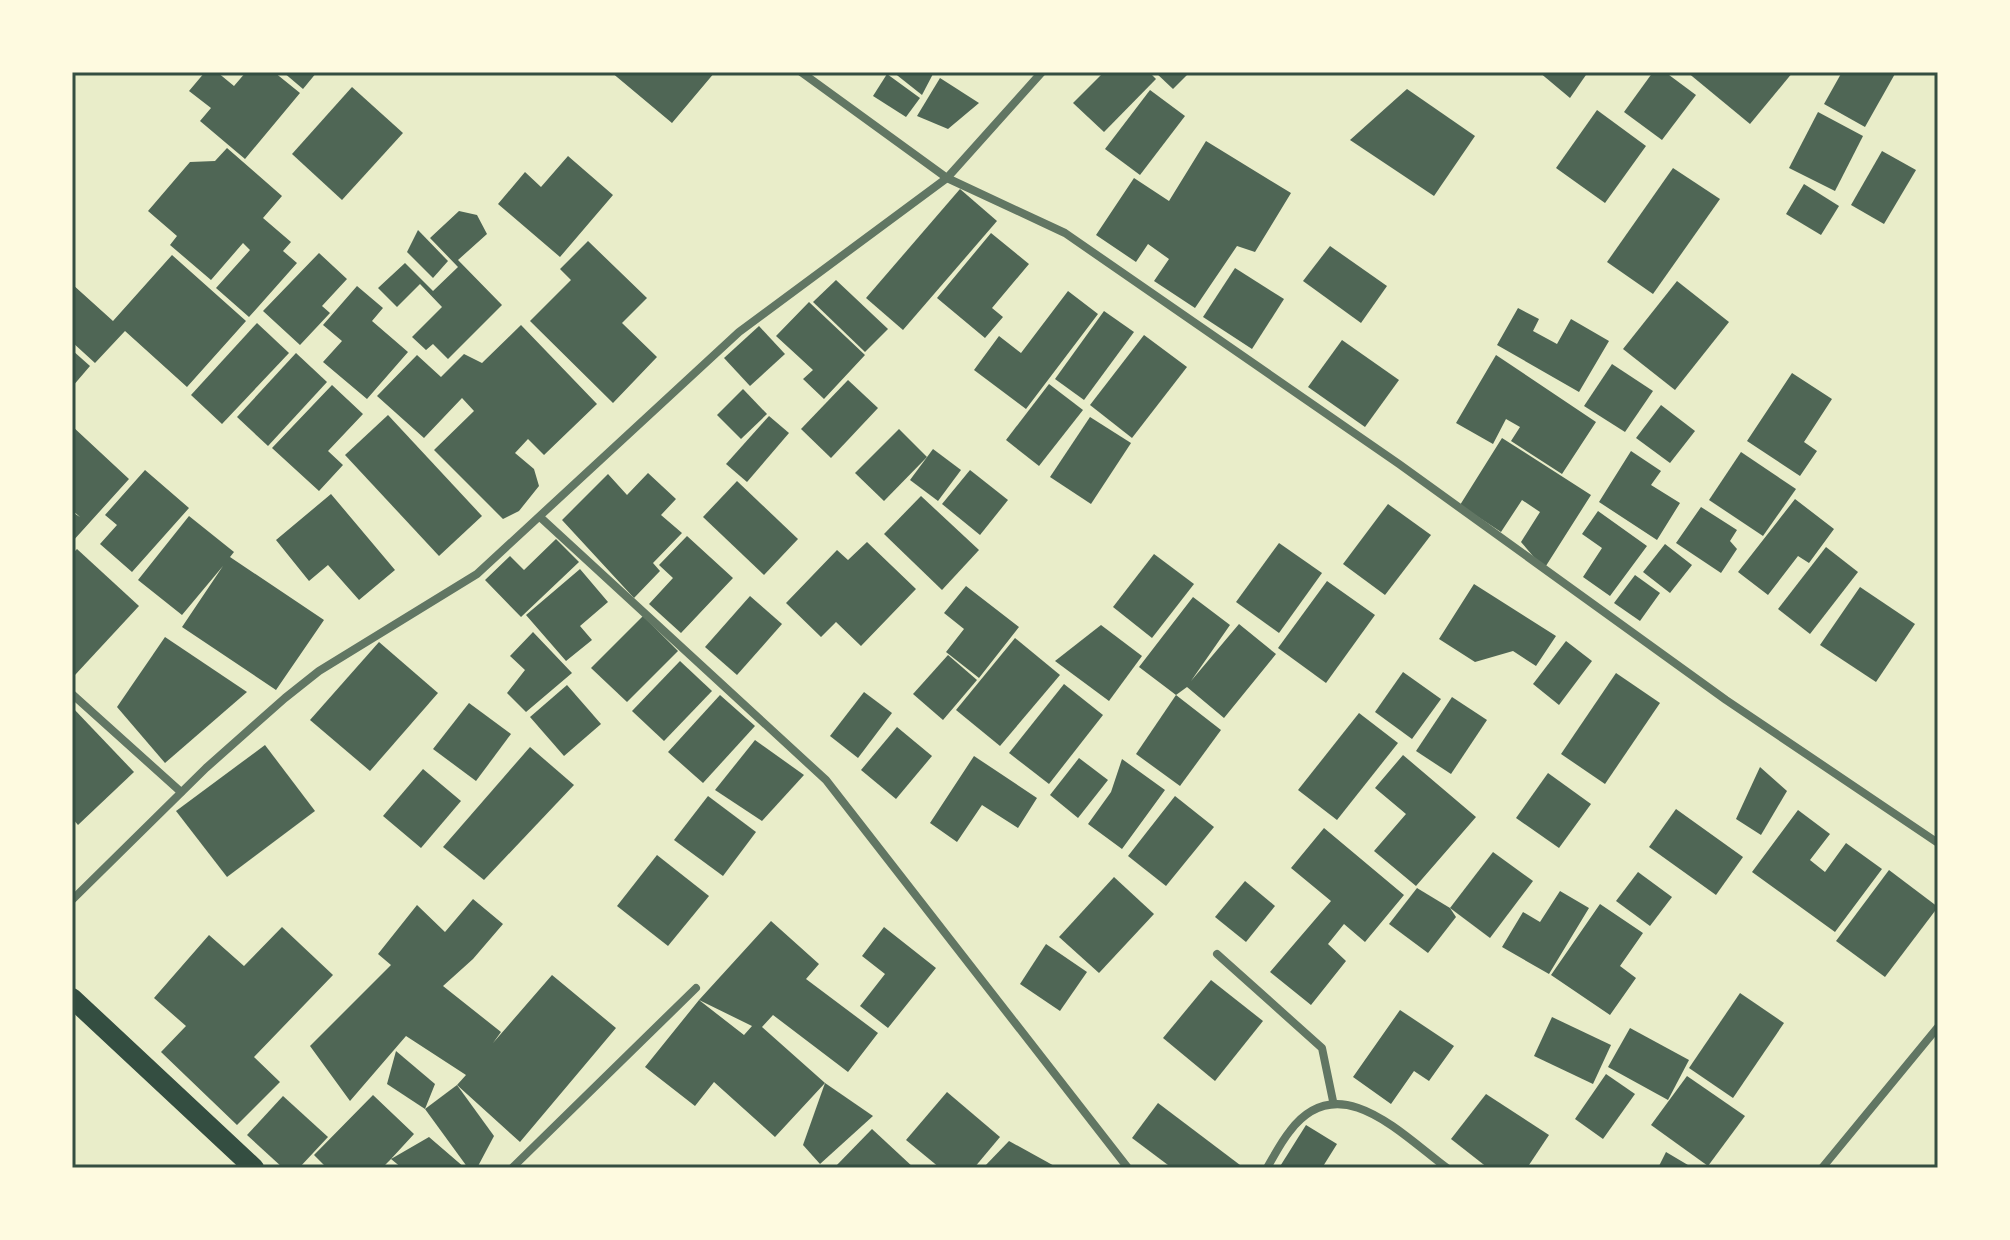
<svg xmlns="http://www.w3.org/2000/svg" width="2010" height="1240" viewBox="0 0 2010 1240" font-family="'Source Sans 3',sans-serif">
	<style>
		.building { fill: #4f6655; fill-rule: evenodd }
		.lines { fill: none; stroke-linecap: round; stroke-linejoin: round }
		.minor { stroke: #617663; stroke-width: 8 }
		.primary { stroke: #344e41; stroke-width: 20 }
		.neatline { fill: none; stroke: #344e41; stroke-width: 3 }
	</style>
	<rect width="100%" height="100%" fill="#e9edc9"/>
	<!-- building -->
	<g class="building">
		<path d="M205 72H217L234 86 246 72H274L300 93 245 159 200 121 211 108 189 91Z"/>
		<path d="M283 72H317L303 89Z"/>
		<path d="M611 72 668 74 715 72 672 123Z"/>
		<path d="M893 72H934L922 95Z"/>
		<path d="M1104 72H1149L1156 79 1104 132 1073 103Z"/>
		<path d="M1155 72H1190L1173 89Z"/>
		<path d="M1539 72H1588L1570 98Z"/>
		<path d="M1653 72H1665L1696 95 1662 140 1624 112Z"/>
		<path d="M1687 72H1793L1750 124Z"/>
		<path d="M1842 72H1896L1865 127 1824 104Z"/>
		<path d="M887 74 920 98 906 117 873 96Z"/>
		<path d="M940 78 979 103 948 129 917 116Z"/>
		<path d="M352 87 403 133 342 200 292 154Z"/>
		<path d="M1407 89 1475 136 1434 196 1350 140Z"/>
		<path d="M1150 90 1185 116 1140 175 1105 149Z"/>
		<path d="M1597 110 1646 146 1605 203 1556 168Z"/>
		<path d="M1818 112 1863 136 1835 191 1789 168Z"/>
		<path d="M1206 141 1291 193 1255 252 1237 246 1195 308 1154 281 1169 259 1148 244 1136 262 1096 235 1134 178 1169 201Z"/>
		<path d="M227 148 282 196 263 218 291 242 283 251 297 263 249 317 216 288 250 250 243 243 211 280 170 245 177 236 148 211 190 162 215 161Z"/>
		<path d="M1882 151 1916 170 1884 224 1851 205Z"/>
		<path d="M568 156 613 195 560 257 498 204 525 172 541 187Z"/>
		<path d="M1673 168 1720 199 1653 294 1607 262Z"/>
		<path d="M1804 184 1839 206 1821 235 1786 214Z"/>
		<path d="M960 189 997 221 903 330 866 298Z"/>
		<path d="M459 211 477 215 487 234 458 260 502 305 448 359 433 344 426 350 412 337 442 307 420 284 397 307 378 288 405 263 433 291 458 267 430 238Z"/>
		<path d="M418 230 448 261 433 278 407 252Z"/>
		<path d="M991 233 1029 264 992 308 1003 317 985 338 937 298Z"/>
		<path d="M588 241 647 298 622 323 657 357 613 403 530 321 571 280 560 269Z"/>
		<path d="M1330 246 1387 286 1361 323 1303 281Z"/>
		<path d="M319 253 347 279 322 306 330 313 300 345 263 311Z"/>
		<path d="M172 255 246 321 187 387 125 331 95 363 72 342V284L113 321Z"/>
		<path d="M1235 268 1284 299 1252 349 1203 317Z"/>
		<path d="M836 280 888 329 865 352 813 302Z"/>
		<path d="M1677 281 1729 322 1675 390 1623 349Z"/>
		<path d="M357 286 383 308 372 321 408 352 367 399 323 362 342 341 323 325Z"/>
		<path d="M1068 291 1098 314 1026 409 974 370 999 336 1021 353Z"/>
		<path d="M809 302 865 355 824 399 803 379 813 370 776 336Z"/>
		<path d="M1518 308 1539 319 1533 331 1557 344 1571 319 1609 341 1579 392 1497 345Z"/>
		<path d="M1104 311 1134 332 1084 400 1055 379Z"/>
		<path d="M257 323 289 353 222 424 191 395Z"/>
		<path d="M521 325 597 404 544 455 528 439 515 453 534 469 539 486 519 511 503 519 434 450 474 411 462 398 424 438 377 396 417 355 441 377 464 354 482 363Z"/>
		<path d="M759 326 785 354 750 386 724 358Z"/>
		<path d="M1144 335 1187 367 1132 438 1090 405Z"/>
		<path d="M1342 340 1399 380 1365 427 1308 387Z"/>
		<path d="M72 350 90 366 72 387Z"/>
		<path d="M296 353 327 382 268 446 237 417Z"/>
		<path d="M1496 355 1596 422 1562 474 1511 441 1520 427 1506 419 1493 444 1456 423Z"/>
		<path d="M1612 364 1653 391 1625 432 1584 406Z"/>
		<path d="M1792 373 1832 399 1804 442 1817 451 1800 476 1747 441Z"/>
		<path d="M848 380 878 408 831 458 801 429Z"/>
		<path d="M1049 384 1083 410 1039 466 1006 440Z"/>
		<path d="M332 385 363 414 328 451 343 465 319 491 272 448Z"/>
		<path d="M743 389 767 414 741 439 717 415Z"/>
		<path d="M1661 405 1695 431 1670 463 1636 438Z"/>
		<path d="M388 415 482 516 439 556 345 455Z"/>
		<path d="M769 416 789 433 747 482 726 464Z"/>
		<path d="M1090 417 1131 443 1091 504 1050 477Z"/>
		<path d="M72 426 129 479 72 542V512L80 517 72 510Z"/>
		<path d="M899 429 927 457 884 501 855 473Z"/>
		<path d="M1502 438 1591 495 1544 569 1521 542 1540 512 1522 500 1501 532 1460 505Z"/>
		<path d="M933 449 961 470 938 501 910 480Z"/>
		<path d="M1631 451 1661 471 1651 485 1680 503 1657 540 1599 502Z"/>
		<path d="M1741 452 1796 489 1763 536 1709 500Z"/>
		<path d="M145 470 189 508 132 572 100 544 117 525 105 515Z"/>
		<path d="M970 470 1008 500 980 535 942 504Z"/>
		<path d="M648 473 676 499 661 515 682 533 653 563 660 571 634 598 562 520 608 474 627 495Z"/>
		<path d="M737 481 798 539 764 575 703 517Z"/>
		<path d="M331 494 395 570 359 600 328 565 309 581 276 540Z"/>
		<path d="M921 496 979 550 942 590 884 534Z"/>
		<path d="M1795 499 1834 529 1809 563 1798 556 1768 595 1738 572Z"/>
		<path d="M1388 504 1431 535 1385 595 1343 564Z"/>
		<path d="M1701 507 1737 530 1730 541 1737 549 1721 573 1676 543Z"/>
		<path d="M1598 511 1647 546 1610 596 1583 577 1602 548 1582 534Z"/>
		<path d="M189 516 234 552 230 557 324 620 276 690 182 627 223 566 182 615 138 580Z"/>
		<path d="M687 536 733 578 681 633 649 604 673 578 659 565Z"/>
		<path d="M556 539 579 562 521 617 485 580 510 556 524 570Z"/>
		<path d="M867 542 916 589 861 646 836 622 821 637 786 603 837 550 848 560Z"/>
		<path d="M1279 543 1322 573 1279 633 1236 602Z"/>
		<path d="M1665 544 1692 565 1670 593 1643 572Z"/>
		<path d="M1826 547 1858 572 1810 634 1778 609Z"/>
		<path d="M77 549 139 606 75 675 72 672V554Z"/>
		<path d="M1154 554 1194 584 1152 638 1113 607Z"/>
		<path d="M580 569 608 602 580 626 592 640 566 661 526 615Z"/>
		<path d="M1635 575 1660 593 1640 621 1614 603Z"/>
		<path d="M1327 581 1375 615 1326 683 1278 648Z"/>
		<path d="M1474 584 1556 636 1536 666 1513 651 1475 662 1439 639Z"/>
		<path d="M966 586 1019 627 979 678 946 652 964 629 944 613Z"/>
		<path d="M1860 587 1915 624 1876 682 1820 645Z"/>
		<path d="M750 596 782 624 737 675 705 647Z"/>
		<path d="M1193 597 1230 625 1191 681 1239 624 1276 654 1224 718 1187 687 1176 695 1139 667Z"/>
		<path d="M643 616 678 651 627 702 591 668Z"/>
		<path d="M1101 625 1142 656 1109 701 1055 661Z"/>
		<path d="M533 632 572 673 526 712 507 693 525 670 510 656Z"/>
		<path d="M165 637 247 692 165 763 117 707Z"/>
		<path d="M1015 638 1060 675 1000 746 956 710Z"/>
		<path d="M1566 641 1592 661 1559 705 1533 684Z"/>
		<path d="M379 642 438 693 370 771 310 720Z"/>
		<path d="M948 655 977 680 943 720 913 694Z"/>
		<path d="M680 661 712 691 664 741 632 711Z"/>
		<path d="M1403 672 1441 699 1412 739 1375 712Z"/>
		<path d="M1616 673 1660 703 1605 784 1561 754Z"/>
		<path d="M1064 684 1103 715 1049 784 1009 753Z"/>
		<path d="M567 685 601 724 564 756 530 717Z"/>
		<path d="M864 692 892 713 858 758 830 736Z"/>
		<path d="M720 695 755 726 703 783 668 752Z"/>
		<path d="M1176 695 1221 730 1180 786 1136 754Z"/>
		<path d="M1452 697 1487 720 1451 774 1416 751Z"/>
		<path d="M469 703 511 734 476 781 433 749Z"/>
		<path d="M72 707 134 772 78 825 72 818Z"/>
		<path d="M1359 713 1398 743 1337 820 1298 790Z"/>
		<path d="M897 727 932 756 896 799 861 770Z"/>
		<path d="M755 740 804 775 762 821 715 790Z"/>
		<path d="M265 745 315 811 227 877 176 811Z"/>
		<path d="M530 747 574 785 484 880 443 847Z"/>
		<path d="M1403 755 1476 817 1416 886 1374 851 1406 814 1375 788Z"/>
		<path d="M974 756 1037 798 1018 828 982 805 957 842 930 823Z"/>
		<path d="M1079 758 1108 780 1078 818 1050 795Z"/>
		<path d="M1122 759 1165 790 1122 849 1088 824 1111 792Z"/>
		<path d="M1760 767 1787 791 1761 835 1736 819Z"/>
		<path d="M423 769 461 801 421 848 383 816Z"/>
		<path d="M1548 773 1591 804 1559 848 1516 818Z"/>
		<path d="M708 796 756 832 723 876 674 840Z"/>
		<path d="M1175 796 1214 827 1166 886 1128 856Z"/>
		<path d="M1676 809 1743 857 1716 895 1649 847Z"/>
		<path d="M1798 810 1830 834 1810 860 1825 872 1846 843 1882 869 1835 932 1752 872Z"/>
		<path d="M1324 828 1404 895 1365 942 1344 924 1328 944 1346 961 1311 1005 1270 972 1331 901 1291 868Z"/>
		<path d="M1493 852 1533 881 1490 938 1450 908Z"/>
		<path d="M657 855 709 896 668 946 617 906Z"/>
		<path d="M1889 870 1938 907 1885 977 1836 941Z"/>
		<path d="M1638 872 1672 897 1650 926 1616 901Z"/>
		<path d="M1114 877 1154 914 1099 973 1059 937Z"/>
		<path d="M1245 881 1275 906 1246 942 1215 917Z"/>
		<path d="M1417 888 1450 908 1456 917 1428 953 1389 924Z"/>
		<path d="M1560 891 1589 908 1549 974 1502 947 1523 912 1540 922Z"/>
		<path d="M473 899 503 924 473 959 443 986 501 1032 493 1043 552 975 616 1028 520 1142 457 1085 466 1075 406 1036 350 1101 310 1046 391 965 378 954 417 905 445 932Z"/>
		<path d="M1600 904 1643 933 1620 966 1636 978 1610 1015 1551 975Z"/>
		<path d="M771 921 819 964 806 979 878 1033 848 1072 773 1015 762 1027 825 1083 775 1137 714 1082 695 1106 645 1067 699 1000ZM699 1000 752 1026 744 1035Z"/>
		<path d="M282 927 333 975 254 1057 280 1082 237 1125 161 1052 186 1026 154 998 209 935 244 966Z"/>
		<path d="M884 927 936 968 888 1028 860 1006 885 974 862 956Z"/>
		<path d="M1046 944 1087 972 1060 1011 1020 984Z"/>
		<path d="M1211 980 1263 1021 1215 1081 1163 1038Z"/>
		<path d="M1740 993 1784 1023 1733 1098 1689 1068Z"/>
		<path d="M1400 1010 1454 1046 1429 1081 1414 1071 1391 1104 1353 1077Z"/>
		<path d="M1552 1017 1611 1045 1593 1084 1534 1056Z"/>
		<path d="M1630 1028 1689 1060 1668 1100 1608 1067Z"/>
		<path d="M396 1051 435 1084 425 1109 387 1084Z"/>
		<path d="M1606 1074 1635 1094 1603 1139 1575 1119Z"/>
		<path d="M1687 1076 1745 1116 1708 1166 1651 1125Z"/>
		<path d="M825 1083 873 1116 820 1164 803 1145Z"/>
		<path d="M457 1085 494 1136 477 1168H468L425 1109Z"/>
		<path d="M947 1092 1000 1137 974 1168H940L906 1140Z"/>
		<path d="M1486 1094 1549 1135 1527 1168H1488L1451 1139Z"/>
		<path d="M373 1095 414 1134 391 1159 429 1137 465 1168H402L391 1159 382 1168H327L314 1155Z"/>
		<path d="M283 1096 328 1137 299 1168H283L247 1135Z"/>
		<path d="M1158 1103 1244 1168H1172L1132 1138Z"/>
		<path d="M1306 1125 1337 1144 1322 1168H1279Z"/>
		<path d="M872 1129 914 1168H834Z"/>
		<path d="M1009 1141 1058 1168H983Z"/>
		<path d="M1666 1152 1693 1168H1658Z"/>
	</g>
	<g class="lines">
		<!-- minor -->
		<g class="minor">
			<path d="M801 72 947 178 1065 233 1399 464 1726 700 1938 843"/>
			<path d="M540 517 826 780 1128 1168"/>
			<path d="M72 694 181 792"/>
			<path d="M72 900 206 768 285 698 319 671 477 574 739 332 947 178 1042 72"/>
			<path d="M1217 954 1322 1048 1333 1101"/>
			<path d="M512 1168 696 988"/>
			<path d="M1267 1168C1274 1156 1281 1142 1290 1131 1339 1066 1402 1135 1447 1168"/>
			<path d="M1822 1168 1938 1027"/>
		</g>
		<!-- primary -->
		<path class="primary" d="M72 998 254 1168"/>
	</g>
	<!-- border -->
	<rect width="2010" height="1240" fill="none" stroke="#fefae0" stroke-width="148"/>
	<rect x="74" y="74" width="1862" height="1092" class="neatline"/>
</svg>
